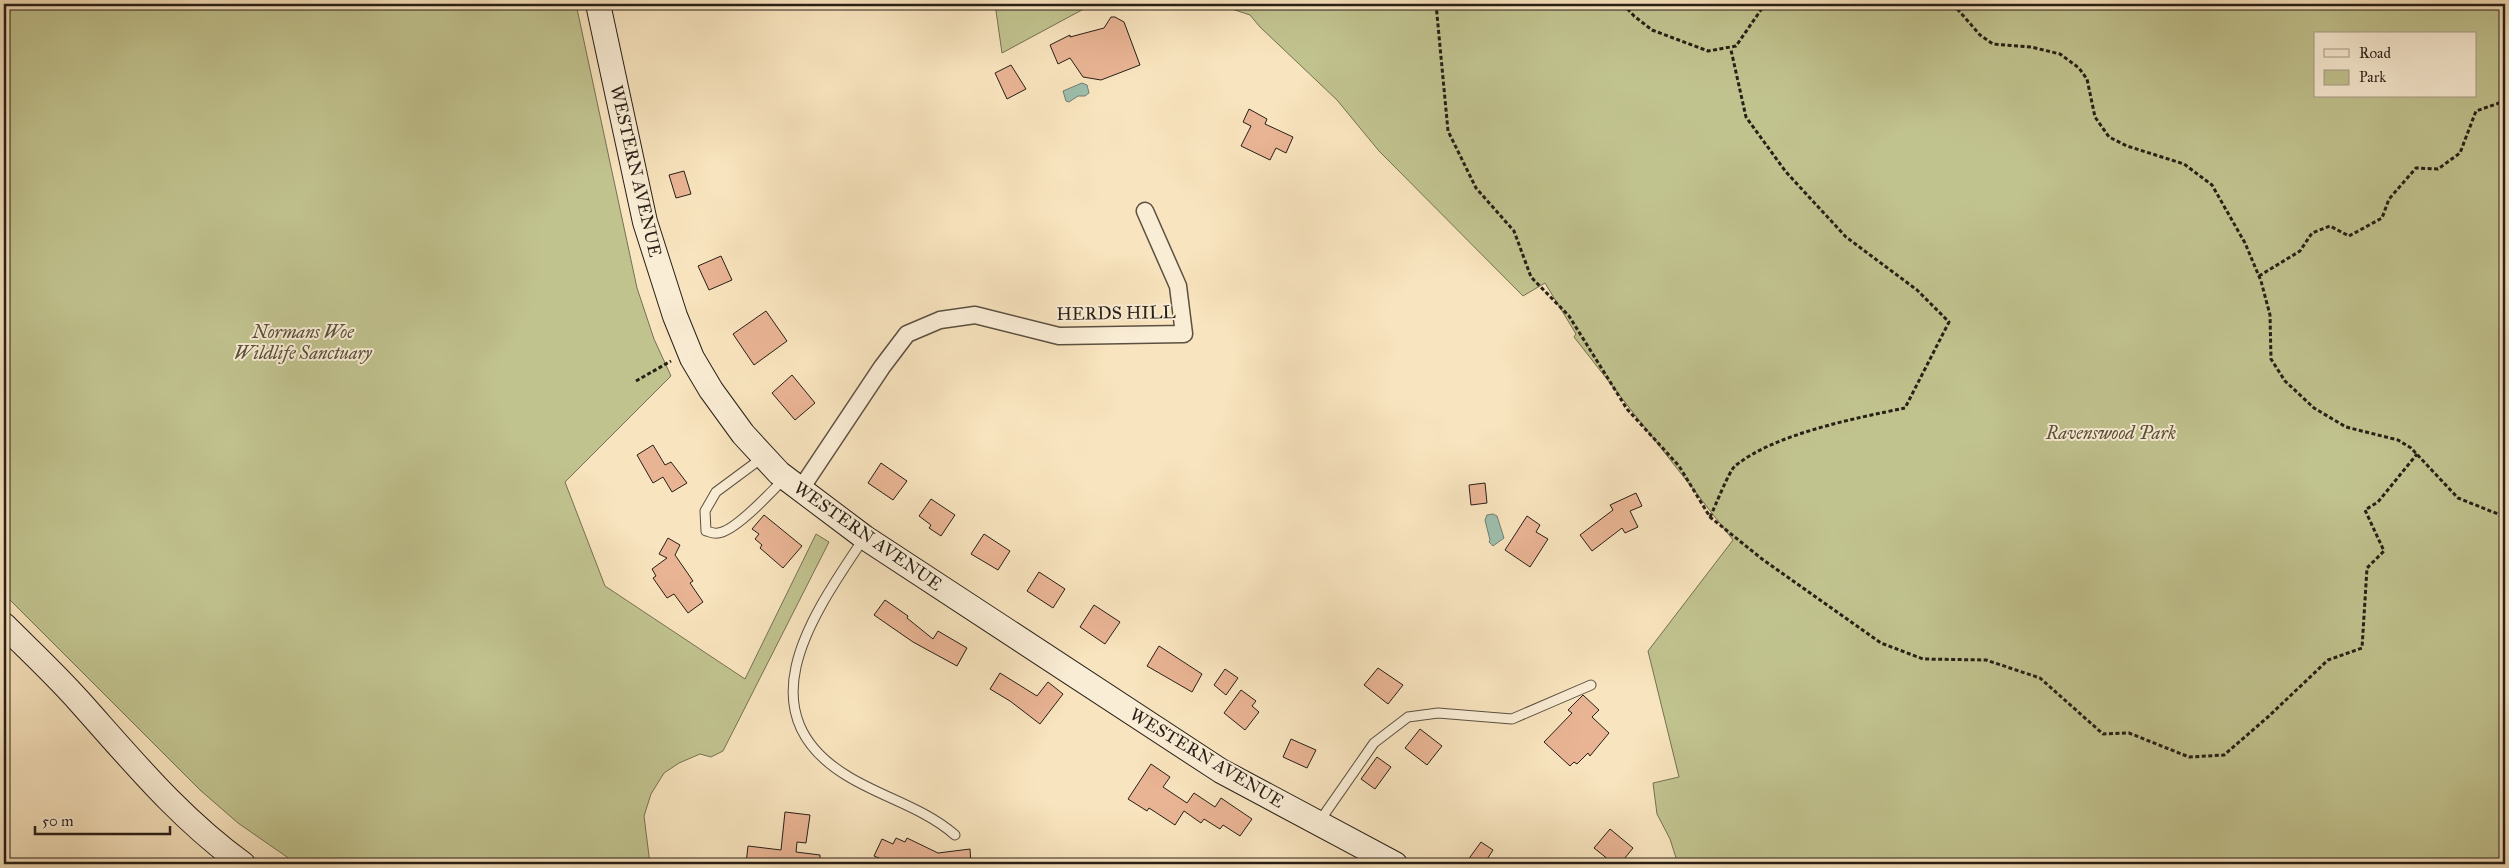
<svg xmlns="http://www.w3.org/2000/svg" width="2509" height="868" viewBox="0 0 2509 868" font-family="'IM FELL Great Primer',serif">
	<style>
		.green { fill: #c1c38f; stroke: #747153; fill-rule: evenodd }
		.water { fill: #9ebfae; stroke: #6f7f72 }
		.building { fill: #e9b494; stroke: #281f17 }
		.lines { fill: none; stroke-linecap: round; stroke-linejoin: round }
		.lane-casing { stroke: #5c5041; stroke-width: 11 }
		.street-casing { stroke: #5c5041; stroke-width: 19 }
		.secondary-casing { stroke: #281f17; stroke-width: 26 }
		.path { stroke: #281f17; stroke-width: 3; stroke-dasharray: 4 2.5; stroke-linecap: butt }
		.lane { stroke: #faedd5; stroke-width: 9 }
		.street { stroke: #faedd5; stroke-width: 16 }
		.secondary { stroke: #faedd5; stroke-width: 24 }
		.labels { text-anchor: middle; stroke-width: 4; stroke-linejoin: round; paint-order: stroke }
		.street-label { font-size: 18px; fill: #281f17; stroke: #faedd5 }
		.park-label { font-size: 18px; font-style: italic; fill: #56503b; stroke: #faedd5 }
	</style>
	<rect width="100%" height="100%" fill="#f8e4be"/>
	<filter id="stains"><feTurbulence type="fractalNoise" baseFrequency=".004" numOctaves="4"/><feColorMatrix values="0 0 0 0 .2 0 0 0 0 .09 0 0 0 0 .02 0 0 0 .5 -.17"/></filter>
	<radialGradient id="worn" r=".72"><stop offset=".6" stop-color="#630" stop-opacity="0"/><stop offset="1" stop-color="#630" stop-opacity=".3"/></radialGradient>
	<!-- green -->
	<g class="green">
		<path d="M4 4H576L637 288 654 339 671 376 565 482 605 586 745 679 816 534 829 542 723 751 711 757 700 754 679 763 664 773 651 794 644 816 650 864H297L238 823 200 790 4 594Z"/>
		<path d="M995 4H1093L1002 53Z"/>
		<path d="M1217 4H2505V864H1678L1670 839 1657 814 1653 783 1679 777 1648 651 1733 540 1574 337 1576 334 1545 283 1523 296 1379 151 1337 100 1260 27 1250 15ZM2315 34H2475V96H2315Z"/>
	</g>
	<!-- water -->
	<g class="water">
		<path d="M1082 83 1087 85 1089 93 1085 96H1078L1069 102 1066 101 1063 91Z"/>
		<path d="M1493 514 1497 516 1504 538 1493 546 1489 542 1490 540 1485 520 1487 515Z"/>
	</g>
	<!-- building -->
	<g class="building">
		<path d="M1111 17H1115L1124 22 1140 65 1101 80 1083 77 1070 58 1058 64 1050 45 1070 35V37L1104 28Z"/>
		<path d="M1011 65 1026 89 1007 99 995 73Z"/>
		<path d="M1249 109 1267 119 1265 124 1293 137 1286 153 1276 148 1270 160 1241 146 1251 126 1243 122Z"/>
		<path d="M684 171 691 194 676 198 669 175Z"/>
		<path d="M721 256 732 280 709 290 698 266Z"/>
		<path d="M766 311 787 341 754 365 733 334Z"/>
		<path d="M792 375 815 403 795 420 772 393Z"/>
		<path d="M653 445 665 465 671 462 687 483 672 492 663 477 653 483 637 455Z"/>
		<path d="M881 463 907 481 893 500 868 483Z"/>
		<path d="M1485 483 1487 503 1471 505 1469 485Z"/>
		<path d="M1636 493 1642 506 1630 511 1638 527 1625 533 1622 528 1592 551 1580 535 1613 510 1610 505Z"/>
		<path d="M931 499 955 515 941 536 929 528 931 525 919 516Z"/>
		<path d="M764 515 802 546 783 568 760 548 762 545 755 539 759 534 752 529Z"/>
		<path d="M1527 516 1540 525 1536 532 1548 539 1530 567 1505 550Z"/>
		<path d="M984 534 1010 551 998 570 971 554Z"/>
		<path d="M668 538 680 545 675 555 693 581 690 583 703 602 688 613 674 594 667 598 653 578 656 576 652 569 667 558 659 554Z"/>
		<path d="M1039 572 1065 589 1053 608 1027 591Z"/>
		<path d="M885 600 908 616 907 618 933 639 938 631 967 648 957 666 913 642 874 615Z"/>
		<path d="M1094 605 1120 622 1105 644 1080 627Z"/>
		<path d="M1159 646 1202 674 1192 692 1147 666Z"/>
		<path d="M1378 668 1403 685 1388 704 1364 685Z"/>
		<path d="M1225 669 1238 678 1226 695 1214 685Z"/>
		<path d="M1000 673 1037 696 1048 682 1063 694 1040 724 1010 701 990 689Z"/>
		<path d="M1241 690 1256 701 1252 706 1259 712 1245 730 1224 713Z"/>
		<path d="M1583 695 1599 710 1592 717 1609 733 1590 756 1588 753 1577 764 1574 762 1570 766 1544 742 1572 713 1568 710Z"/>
		<path d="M1420 729 1442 746 1427 765 1405 748Z"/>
		<path d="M1291 739 1316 750 1307 768 1283 757Z"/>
		<path d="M1377 757 1391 767 1375 789 1361 779Z"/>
		<path d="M1151 764 1170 777 1163 787 1187 803 1194 793 1215 807 1221 798 1252 819 1240 836 1223 825 1220 829 1204 819 1201 823 1184 811 1175 825 1149 808 1147 811 1128 799Z"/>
		<path d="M785 812 810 815 806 843 797 842 796 852 820 855V864H746L748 846 781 850Z"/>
		<path d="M1610 829 1633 848 1620 864H1614L1594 848Z"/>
		<path d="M896 838 905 842 907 838 938 853 970 849 971 864H893L874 856 882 839 893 844Z"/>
		<path d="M1481 842 1493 850 1484 864H1465Z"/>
	</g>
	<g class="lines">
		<!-- lane casing -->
		<g class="lane-casing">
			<g id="lane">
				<path d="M762 458 716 492 705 511 706 531C710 532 714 534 718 533 735 532 772 491 785 478"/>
				<path d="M864 538C814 613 741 713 849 777 884 798 924 808 955 835"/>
				<path d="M1319 822 1374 743 1408 717 1438 713 1512 719 1591 685"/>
			</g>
		</g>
		<!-- street casing -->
		<g class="street-casing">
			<path id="street" d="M800 490 882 367 907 334 940 320 975 315 1059 336 1184 334 1178 286 1145 211"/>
		</g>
		<!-- secondary casing -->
		<g class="secondary-casing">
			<g id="secondary">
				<path d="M598 4 645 222 675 316 692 358 711 390 743 434 779 473 864 537 1221 771 1395 864"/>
				<path d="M4 625C29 650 55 674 79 701 131 759 179 818 243 864"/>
			</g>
		</g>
		<!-- path -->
		<g class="path">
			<path d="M1436 4 1448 131 1476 188 1514 231 1531 277 1569 316 1627 409 1679 466 1710 517 1762 559 1881 643 1923 659 1986 660 2040 678 2103 734 2129 733 2189 757 2224 755 2269 716 2328 660 2362 648 2367 568 2384 551 2365 510 2378 502 2417 454"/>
			<path d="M1623 4 1634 16 1652 30 1708 51 1736 46 1765 4"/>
			<path d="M1953 4 1980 35 1993 44 2031 47 2060 54 2079 68 2087 79 2095 117 2109 137 2127 146 2184 164 2212 185 2245 243 2261 281 2270 315 2271 359 2285 381 2314 408 2346 427 2398 440 2411 448 2458 498 2498 514 2505 520"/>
			<path d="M2259 276 2300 251 2312 233 2330 226 2349 236 2382 218 2389 199 2416 168 2438 169 2460 153 2476 111 2505 101"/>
			<path d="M636 381 671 361"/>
			<path d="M1710 517C1715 507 1729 471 1735 466 1774 434 1856 418 1905 408L1949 322 1917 290 1846 237 1786 172 1746 117 1731 50"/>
		</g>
		<!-- lane -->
		<use href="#lane" class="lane"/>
		<!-- street -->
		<use href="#street" class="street"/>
		<!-- secondary -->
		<use href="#secondary" class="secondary"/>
	</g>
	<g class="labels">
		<!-- street labels -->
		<g class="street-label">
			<text transform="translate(636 171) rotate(77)" y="6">WESTERN AVENUE</text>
			<text transform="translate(1116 313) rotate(-1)" y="6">HERDS HILL</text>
			<text transform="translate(868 536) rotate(35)" y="6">WESTERN AVENUE</text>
			<text transform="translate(1207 758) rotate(31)" y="6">WESTERN AVENUE</text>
		</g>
		<!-- park labels -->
		<g class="park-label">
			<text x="303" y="338">Normans Woe<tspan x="303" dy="21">Wildlife Sanctuary</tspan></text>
			<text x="2111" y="439">Ravenswood Park</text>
		</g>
	</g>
	<!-- margin -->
	<rect width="2509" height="868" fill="none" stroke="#f8e4be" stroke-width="20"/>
	<rect x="5" y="5" width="2499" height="858" fill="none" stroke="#281f17" stroke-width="2.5"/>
	<rect x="10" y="10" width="2489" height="848" fill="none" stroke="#281f17"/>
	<!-- legend -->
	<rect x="2314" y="32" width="162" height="65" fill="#faedd5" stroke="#a69b89"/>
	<rect x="2324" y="49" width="25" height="8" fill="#faedd5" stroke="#a69b89"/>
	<text x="2359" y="58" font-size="15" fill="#281f17">Road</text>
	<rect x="2324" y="70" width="25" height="15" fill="#c1c38f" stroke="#a69b89"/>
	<text x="2359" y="82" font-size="15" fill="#281f17">Park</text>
	<!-- scale -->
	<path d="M35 826v8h135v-8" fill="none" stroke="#281f17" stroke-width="2.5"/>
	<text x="42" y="826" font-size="15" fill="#281f17" stroke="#faedd5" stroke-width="4" paint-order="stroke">50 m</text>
	<rect width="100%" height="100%" filter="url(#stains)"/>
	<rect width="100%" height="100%" fill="url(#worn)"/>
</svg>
